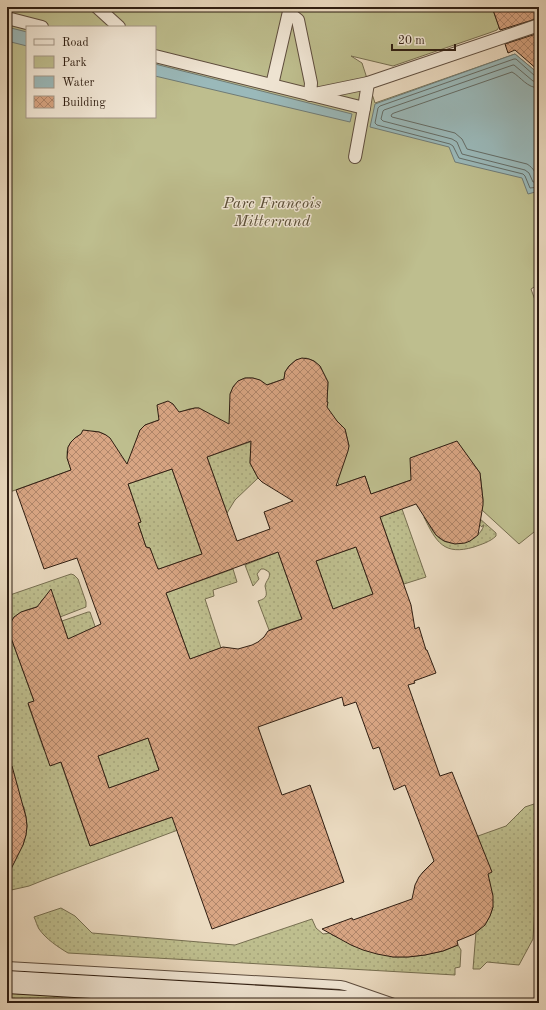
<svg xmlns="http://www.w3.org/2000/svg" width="546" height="1010" viewBox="0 0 546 1010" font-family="'Old Standard TT',serif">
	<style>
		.grass { fill: url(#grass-dots); stroke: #766e50 }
		.park { fill: #bebe8e; stroke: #766e50; fill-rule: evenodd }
		.water { fill: #9ab9ba; stroke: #6f7b77 }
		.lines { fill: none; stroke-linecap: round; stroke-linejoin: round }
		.shore { stroke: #646c66; stroke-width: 1 }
		.building { fill: url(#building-cross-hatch); stroke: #2f1e12; fill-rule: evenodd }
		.service-casing { stroke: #5e4d3e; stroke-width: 10 }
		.pedestrian-casing { stroke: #5e4d3e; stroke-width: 14 }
		.secondary-casing { stroke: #2f1e12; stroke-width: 24 }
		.service { stroke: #f2e8d7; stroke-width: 8 }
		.pedestrian { stroke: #f2e8d7; stroke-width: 12 }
		.secondary { stroke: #f2e8d7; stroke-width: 22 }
		.labels { text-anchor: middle; stroke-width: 3; stroke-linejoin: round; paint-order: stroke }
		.park-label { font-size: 16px; font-style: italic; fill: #5a4e37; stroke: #f2e8d7 }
	</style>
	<defs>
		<pattern id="grass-dots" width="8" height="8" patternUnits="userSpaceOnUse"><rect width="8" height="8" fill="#bebe8e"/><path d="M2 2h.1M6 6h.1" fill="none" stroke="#a4a379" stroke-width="1.8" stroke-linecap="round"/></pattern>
		<pattern id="building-cross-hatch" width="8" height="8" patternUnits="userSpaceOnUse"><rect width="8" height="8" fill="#d8a583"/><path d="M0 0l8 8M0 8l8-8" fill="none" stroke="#b0866a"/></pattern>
	</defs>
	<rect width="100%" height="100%" fill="#ebdbc1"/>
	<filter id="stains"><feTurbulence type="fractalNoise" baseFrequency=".005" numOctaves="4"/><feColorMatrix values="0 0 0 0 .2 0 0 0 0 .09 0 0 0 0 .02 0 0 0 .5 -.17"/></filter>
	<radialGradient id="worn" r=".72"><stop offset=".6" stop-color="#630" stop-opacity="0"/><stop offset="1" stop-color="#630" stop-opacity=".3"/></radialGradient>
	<!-- grass -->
	<g class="grass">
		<path d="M250 442V443H251L250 463 258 478 235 500 227 513 207 457Z"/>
		<path d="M172 469 202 554 159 569V568L157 569 150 548 146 547 138 523 141 522 128 484Z"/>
		<path d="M402 509 426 577 404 584 380 517Z"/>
		<path d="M424 517C429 524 433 533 439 538 454 549 478 543 484 525H483L482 527 476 522 479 518 496 533V536C490 542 482 544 474 547 444 556 436 542 424 517Z"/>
		<path d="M356 547 373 594 333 609 316 561Z"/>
		<path d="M278 552 302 619 269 630 258 601C268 598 267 595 265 586 266 580 271 578 269 572L264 569H261L257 574 259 579 253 586 245 565Z"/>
		<path d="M233 569 237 582 213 590 214 596 205 599 221 648 190 659 166 593Z"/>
		<path d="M71 574 74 575 78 579 86 602V607L60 617 44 598 41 601 42 605C25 611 7 613 10 635L34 701 28 704 44 750 55 746 90 846 192 810 210 818 44 880 29 886 7 891V866L23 845 26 835 27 826 26 817 24 807 7 789V596Z"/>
		<path d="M88 612H90L104 652 68 639 62 621Z"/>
		<path d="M148 738 159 770 109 788 98 756Z"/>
		<path d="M534 804 539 805V837L533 939 519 965 487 962 480 969H473L476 932C487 923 489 920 493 907L478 836 506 826 525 807Z"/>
		<path d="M61 908 75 916 92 933 235 945 312 919 316 928 323 934 330 933 332 935 393 957H408L425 955 443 951 458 945 461 950 460 967 455 968V975L68 953C58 947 46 939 39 929 37 926 36 921 34 917Z"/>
		<path d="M7 993 182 1003H25L7 1002Z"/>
	</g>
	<!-- park -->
	<path class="park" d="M7 7H492L499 27 497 30 489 33 393 66 351 56 362 63 375 103 515 54 539 74V284L531 289 539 311V528L519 544 482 510 483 500 480 473 457 442 411 480 371 494 365 476 339 485 332 467 349 446 345 429 331 415 332 414 331 413 328 414 324 405 328 402H327L328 382 320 366 314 361 306 358 296 360 289 366 285 372 284 379 266 385C255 376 242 374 233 387L247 430 204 448 199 408H195L189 409 145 425 140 430 125 476C122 468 113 442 108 437 95 424 69 435 67 452 67 458 69 464 71 470L7 493ZM27 27H155V117H27Z"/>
	<!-- water -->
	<g class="water">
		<path d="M7 27 27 32V46L7 41Z"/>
		<path d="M515 54 539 74V191L528 194 522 178 455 162 449 147 370 127 375 104Z"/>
		<path d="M155 64 352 114 350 122 155 76Z"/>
	</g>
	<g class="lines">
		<!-- shore -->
		<g class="shore">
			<path d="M539 77 535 76 516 59H514L380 106 378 108 375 123 377 125 450 144 453 146 459 158 523 174 525 176 530 188 539 187"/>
			<path d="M539 82 533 81 514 65H513L384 110 383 111 381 119 383 121 452 139 457 142 462 154 525 170 529 173 533 182H539"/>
			<path d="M539 88C527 88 521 77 512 72L394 113 392 114 391 116 392 117 455 133 462 139 467 149 527 164C534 168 535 174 539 176"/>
		</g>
	</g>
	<!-- building -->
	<g class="building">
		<path d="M492 7H539V18L500 30Z"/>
		<path d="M539 33V71L515 50 508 53 505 44Z"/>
		<path d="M302 358 309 359 314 361 320 366 328 382 327 402H328L327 407 337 421 345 429 349 446 348 451 336 486 365 476 371 494 411 480 410 458 457 441 480 473 483 500V505L478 535 470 541 465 543 455 544 444 541 436 535 416 504 380 517 411 605 415 629 419 627 426 650H427L436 673 414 681 415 683 408 685 440 776 452 772 492 872 488 874 493 896V907L490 916 485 925 474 934 457 941 458 945 443 951 425 955 408 957H393L377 954 363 950 351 945 322 929 352 918 353 920 412 899 415 885 419 877 423 872 434 861 405 785 394 790 379 747 373 749 356 702 344 706 342 697 258 727 282 795 310 785 344 882 212 929 172 817 90 846 61 762 50 766 28 703 34 701 10 635 9 628 11 622 14 617 21 612 37 607 51 589 68 639 101 624 77 558 44 569 16 490 71 470 67 458 68 447 71 442 75 438 81 434 83 430 99 432 106 435 110 438 127 464 140 430 145 425 159 420 157 405 168 401 173 404 179 412 195 408H199L229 424 230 394 233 387 238 381 245 378H253L260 380 267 385 284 379 285 372 289 366 296 360ZM251 441 250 463 258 478 262 482 293 501 264 512 270 529 237 541 207 457ZM172 469 202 554 159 569H158L150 548 146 547 138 523 141 522 128 484ZM356 547 373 594 333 609 316 561ZM278 552 302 619 268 631 264 637 258 642 252 645 238 649 223 647 190 659 166 593ZM148 738 159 770 109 788 98 756Z"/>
		<path d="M12 766 26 817 27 826 26 835 23 845 7 877V767Z"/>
	</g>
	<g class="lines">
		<!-- service casing -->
		<g class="service-casing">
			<path id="service" d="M7 966 340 985 345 986 394 1003"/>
		</g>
		<!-- pedestrian casing -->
		<g class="pedestrian-casing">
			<g id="pedestrian">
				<path d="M97 7 119 27"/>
				<path d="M289 13 298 20 311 83 310 95 368 83 539 25"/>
				<path d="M7 18 42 27"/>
				<path d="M155 56 364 108"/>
				<path d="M272 85 290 7"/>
				<path d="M355 157 364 108 368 83"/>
			</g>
		</g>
		<!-- secondary casing -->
		<g class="secondary-casing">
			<path id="secondary" d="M7 982 365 1003"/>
		</g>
		<!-- service -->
		<use href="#service" class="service"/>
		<!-- pedestrian -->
		<use href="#pedestrian" class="pedestrian"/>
		<!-- secondary -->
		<use href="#secondary" class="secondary"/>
	</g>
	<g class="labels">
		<!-- park labels -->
		<g class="park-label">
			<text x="272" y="208">Parc François<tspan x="272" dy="18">Mitterrand</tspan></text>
		</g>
	</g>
	<!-- margin -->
	<rect width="546" height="1010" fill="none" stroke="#ebdbc1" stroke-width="24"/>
	<rect x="8" y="8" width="530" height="994" fill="none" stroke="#2f1e12" stroke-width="2"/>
	<rect x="12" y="12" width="522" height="986" fill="none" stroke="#2f1e12"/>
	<!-- legend -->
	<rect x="26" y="26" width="130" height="92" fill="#f2e8d7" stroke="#a49788"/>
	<rect x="34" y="39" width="20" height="6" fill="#f2e8d7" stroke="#a49788"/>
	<text x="62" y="46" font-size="12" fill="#2f1e12">Road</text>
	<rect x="34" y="56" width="20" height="12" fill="#bebe8e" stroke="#a49788"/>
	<text x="62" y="66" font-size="12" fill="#2f1e12">Park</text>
	<rect x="34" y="76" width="20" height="12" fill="#9ab9ba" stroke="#a49788"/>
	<text x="62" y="86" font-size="12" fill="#2f1e12">Water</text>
	<rect x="34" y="96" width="20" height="12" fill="url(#building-cross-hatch)" stroke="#a49788"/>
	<text x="62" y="106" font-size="12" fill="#2f1e12">Building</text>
	<!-- scale -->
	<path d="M392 44v6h63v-6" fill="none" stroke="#2f1e12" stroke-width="2"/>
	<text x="398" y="44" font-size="12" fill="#2f1e12" stroke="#f2e8d7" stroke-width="3" paint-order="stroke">20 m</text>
	<rect width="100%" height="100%" filter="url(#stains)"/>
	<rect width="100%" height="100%" fill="url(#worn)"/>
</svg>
